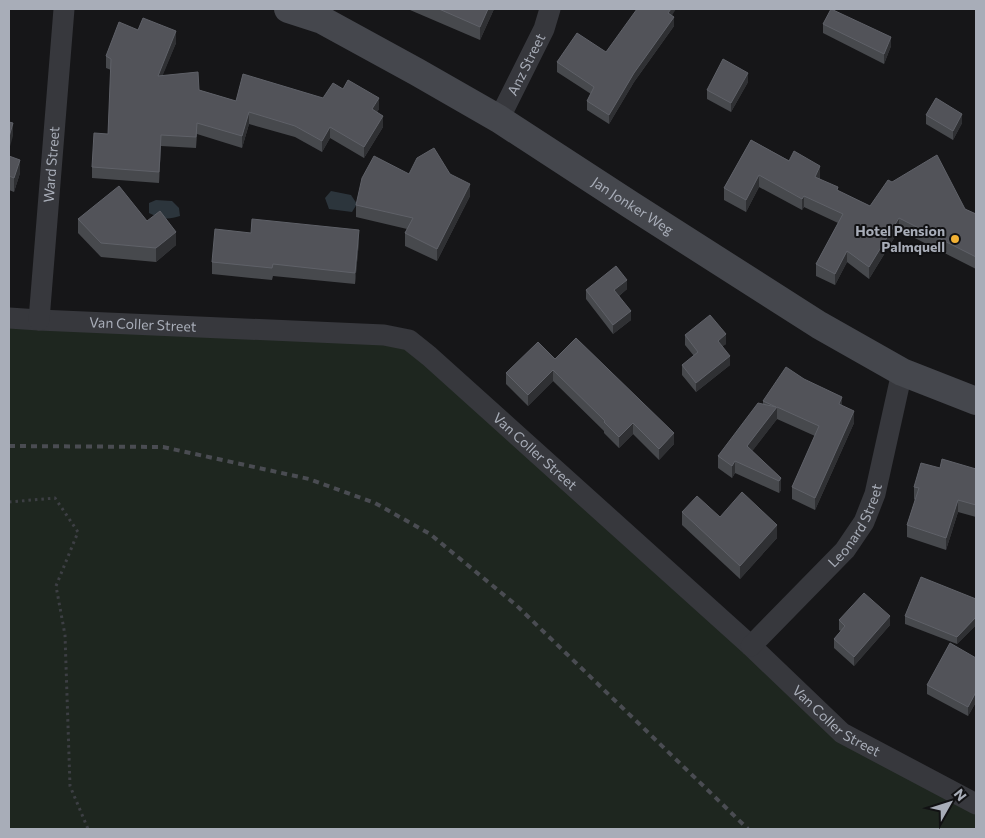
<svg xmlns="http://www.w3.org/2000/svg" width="985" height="838" viewBox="0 0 985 838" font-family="Commissioner,sans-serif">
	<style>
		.green { fill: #1e261f }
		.water { fill: #2c353c }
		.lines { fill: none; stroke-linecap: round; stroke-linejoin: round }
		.path { stroke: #3d3f44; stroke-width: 3; stroke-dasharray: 2.5 4; stroke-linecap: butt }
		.minor { stroke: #37383d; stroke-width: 21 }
		.secondary { stroke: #45474d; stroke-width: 28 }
		.rail { stroke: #4a4c52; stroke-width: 4; stroke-dasharray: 6 5; stroke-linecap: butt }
		.wall { fill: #47494d }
		.shaded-wall { fill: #2f3033 }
		.building { fill: #525359; stroke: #5f6168 }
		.poi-dot { fill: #f2b134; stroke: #111113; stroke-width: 2 }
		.labels { text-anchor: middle; stroke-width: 4; stroke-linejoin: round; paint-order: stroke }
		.street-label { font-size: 14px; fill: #a8adb8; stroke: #111113 }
		.poi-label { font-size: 14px; font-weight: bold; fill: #a8adb8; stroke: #111113; text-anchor: end }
	</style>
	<rect width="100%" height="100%" fill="#161618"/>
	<!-- green -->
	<path class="green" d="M9 318 409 340 842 733 976 804V829H9Z"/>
	<!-- water -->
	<g class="water">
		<path d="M331 191 351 195 357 204 352 212 329 209 325 198Z"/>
		<path d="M156 200 172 201 179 208 180 216C168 220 160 219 149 213V203Z"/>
	</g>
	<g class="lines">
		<!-- path -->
		<path class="path" d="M9 502 55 498 78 532 56 586 65 635 70 786 88 829"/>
		<!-- minor -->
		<g class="minor">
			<path id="s1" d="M499 119 544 29 550 9"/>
			<path id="s2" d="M9 318 39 320 384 335 409 340 429 356 751 646 842 733 976 804"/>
			<path id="s3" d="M39 320 64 9"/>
			<path id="s4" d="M751 646 845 550 864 522 875 494 902 372"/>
		</g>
		<!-- secondary -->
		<path class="secondary" id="s5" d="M288 9 322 20 417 72 499 119 631 205 819 325 902 372 976 401"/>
		<!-- rail -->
		<path class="rail" d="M9 446 163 447 309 479 375 503 430 534 516 605 748 829"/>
	</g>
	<!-- wall -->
	<g class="wall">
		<path d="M410 9H494L480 40 410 10Z"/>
		<path d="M672 16 674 26 634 82 609 124 587 110V101L591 94 557 72V62L606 52Z"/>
		<path d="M823 24 891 46 884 64 823 33Z"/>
		<path d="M138 30 176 43 162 76 199 90 236 101 323 98 379 109 377 112 383 127 364 158 330 138 322 152 295 137 249 124 242 148 197 134 196 148 161 146 159 183 92 178V167L108 134 111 70 106 68V56Z"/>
		<path d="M748 82 731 112 707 99V90Z"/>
		<path d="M926 115 962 123 953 140 926 124Z"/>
		<path d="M751 140 820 177V179L838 191 870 206 892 182 965 209 976 214V269L899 230 869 279 847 262 835 285 816 276V264L838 223 804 207 802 210 759 187 746 212 724 200V188Z"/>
		<path d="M9 156 20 173 14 192 9 190Z"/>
		<path d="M409 174H450L470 196 437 261 405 246V233L407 229 356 217V205Z"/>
		<path d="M78 219 147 221 176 245 156 262 101 257 78 233Z"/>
		<path d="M251 233 359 241 355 284 273 276 272 280 212 274V262Z"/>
		<path d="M627 289 619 296 631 320 613 334 586 299V290Z"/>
		<path d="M685 335 726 344 722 346 730 365 696 392 682 375V365L694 356 685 345Z"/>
		<path d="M555 359 674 444 659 460 633 434 619 448 604 433V431L553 381 528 406 506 384V373Z"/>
		<path d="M763 401 842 406 854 423 815 510 792 499V487L815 436 777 419 752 451 781 478V490L779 493 735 473 732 478 718 468V456L763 404Z"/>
		<path d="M940 468 976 469V517L958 512 946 550 907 537V525L915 500 914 499V487Z"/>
		<path d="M682 512 777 538 740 579 682 525Z"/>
		<path d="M976 599V625L957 644 905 624V616Z"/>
		<path d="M839 620 890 625 854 666 834 648V639L841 631 839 630Z"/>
		<path d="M976 658V702L968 716 927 694V685Z"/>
	</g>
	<!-- shaded-wall -->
	<g class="shaded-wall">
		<path d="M488 9H494L480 40V27Z"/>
		<path d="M671 9H676L668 22V13Z"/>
		<path d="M674 17V26L634 82 609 124V115L634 73Z"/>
		<path d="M176 31V43L158 87V76Z"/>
		<path d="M891 37V46L884 64V54Z"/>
		<path d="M748 73V82L731 112V103Z"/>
		<path d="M379 98V109L372 121V109Z"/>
		<path d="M249 112V124L242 148V136Z"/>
		<path d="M962 114V123L953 140V131Z"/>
		<path d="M383 116V127L364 158V147Z"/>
		<path d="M13 123V136L9 150V137Z"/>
		<path d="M330 127V138L322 152V141Z"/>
		<path d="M161 135V146L159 183V172Z"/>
		<path d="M20 160V173L14 192V178Z"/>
		<path d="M820 166V177L815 188V177Z"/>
		<path d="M759 175V187L746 212V200Z"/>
		<path d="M470 184V196L437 261V249Z"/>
		<path d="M804 196V207L802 210V199Z"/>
		<path d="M899 218V230L869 279V267Z"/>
		<path d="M359 230V241L355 284V273Z"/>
		<path d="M176 232V245L156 262V248Z"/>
		<path d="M847 251V262L835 285V274Z"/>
		<path d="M627 280V289L614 300V290Z"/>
		<path d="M631 311V320L613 334V325Z"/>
		<path d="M726 334V344L718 350V341Z"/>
		<path d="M730 356V365L696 392V383Z"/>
		<path d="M553 370V381L528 406V395Z"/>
		<path d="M842 397V409L839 404Z"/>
		<path d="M777 407V419L747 458V446Z"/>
		<path d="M854 411V423L815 510V498Z"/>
		<path d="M633 423V434L619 448V437Z"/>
		<path d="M674 433V444L659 460V449Z"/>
		<path d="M735 461V473L732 478V466Z"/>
		<path d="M781 478V490L779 493V481Z"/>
		<path d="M958 500V512L946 550V538Z"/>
		<path d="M777 525V538L740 579V566Z"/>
		<path d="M890 616V625L854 666V657Z"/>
		<path d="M976 617V625L957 644V637Z"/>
		<path d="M976 692V702L968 716V707Z"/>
	</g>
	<!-- building -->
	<g class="building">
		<path d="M439 9H488L480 27Z"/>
		<path d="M637 9H671L668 13 674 17 634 73 609 115 587 101 594 87 557 62 577 33 606 52Z"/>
		<path d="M831 9 891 37 884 54 823 24Z"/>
		<path d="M143 18 176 31 158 76 198 72 199 90 236 101 243 74 323 98 333 83 343 89 348 80 379 98 372 109 383 116 364 147 330 127 322 141 295 126 249 112 242 136 197 123 196 137 161 135 159 172 92 167 94 133 108 134 111 59 106 56 119 22 138 30Z"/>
		<path d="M723 59 748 73 731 103 707 90Z"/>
		<path d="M936 98 962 114 953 131 926 115Z"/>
		<path d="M9 122 13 123 9 137Z"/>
		<path d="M751 140 789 161 794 151 820 166 815 177 838 187 837 190 870 206 888 180 892 182 937 155 965 209 976 214V257L899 218 869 267 847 251 835 274 816 264 843 214 804 196 802 199 759 175 746 200 724 188Z"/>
		<path d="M434 148 450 174 470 184 437 249 405 233 413 218 356 205 362 178 374 156 409 174 417 158Z"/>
		<path d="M9 156 20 160 14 178 9 176Z"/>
		<path d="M119 186 147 221 160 211 176 232 156 248 101 243 78 219Z"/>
		<path d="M252 219 359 230 355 273 273 264 272 268 212 262 215 229 251 233Z"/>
		<path d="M616 266 627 280 614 290 631 311 613 325 586 290Z"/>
		<path d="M710 315 726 334 718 341 730 356 696 383 682 365 698 352 685 335Z"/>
		<path d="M576 338 674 433 659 449 633 423 619 437 604 422 605 421 553 370 528 395 506 373 538 342 555 359Z"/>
		<path d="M786 367 804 379 842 397 839 404 854 411 815 498 792 487 819 426 777 407 747 446 781 478 779 481 735 461 732 466 718 456 758 403 776 407 763 401Z"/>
		<path d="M942 459 976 469V505L958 500 946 538 907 525 919 488 914 487 921 463 940 468Z"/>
		<path d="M742 492 777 525 740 566 682 512 697 496 720 517Z"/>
		<path d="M921 577 976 599V617L957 637 905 616Z"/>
		<path d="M864 593 890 616 854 657 834 639 845 626 839 620Z"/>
		<path d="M950 643 976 658V692L968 707 927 685Z"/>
	</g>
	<!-- markers -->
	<circle class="poi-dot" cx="955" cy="239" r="5"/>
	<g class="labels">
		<!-- street labels -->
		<g class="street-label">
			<text dy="5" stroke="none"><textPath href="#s1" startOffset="61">Anz Street</textPath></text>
			<text dy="5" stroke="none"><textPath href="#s3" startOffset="156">Ward Street</textPath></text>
			<text dy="5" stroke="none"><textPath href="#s5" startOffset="398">Jan Jonker Weg</textPath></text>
			<text dy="5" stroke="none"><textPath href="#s2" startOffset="134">Van Coller Street</textPath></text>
			<text dy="5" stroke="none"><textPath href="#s2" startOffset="569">Van Coller Street</textPath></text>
			<text dy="5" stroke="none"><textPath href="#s4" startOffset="161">Leonard Street</textPath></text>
			<text dy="5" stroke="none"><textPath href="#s2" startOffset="974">Van Coller Street</textPath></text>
		</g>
		<!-- poi labels -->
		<g class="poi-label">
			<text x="945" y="236">Hotel Pension<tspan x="945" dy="16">Palmquell</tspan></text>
		</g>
	</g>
	<!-- border -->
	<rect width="985" height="838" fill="none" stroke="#a8adb8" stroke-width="20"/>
	<!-- north arrow -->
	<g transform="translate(950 803) rotate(51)" stroke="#111113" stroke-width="4" paint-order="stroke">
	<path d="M0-4L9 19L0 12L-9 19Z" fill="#a8adb8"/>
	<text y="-8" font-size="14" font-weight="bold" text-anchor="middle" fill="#a8adb8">N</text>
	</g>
</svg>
